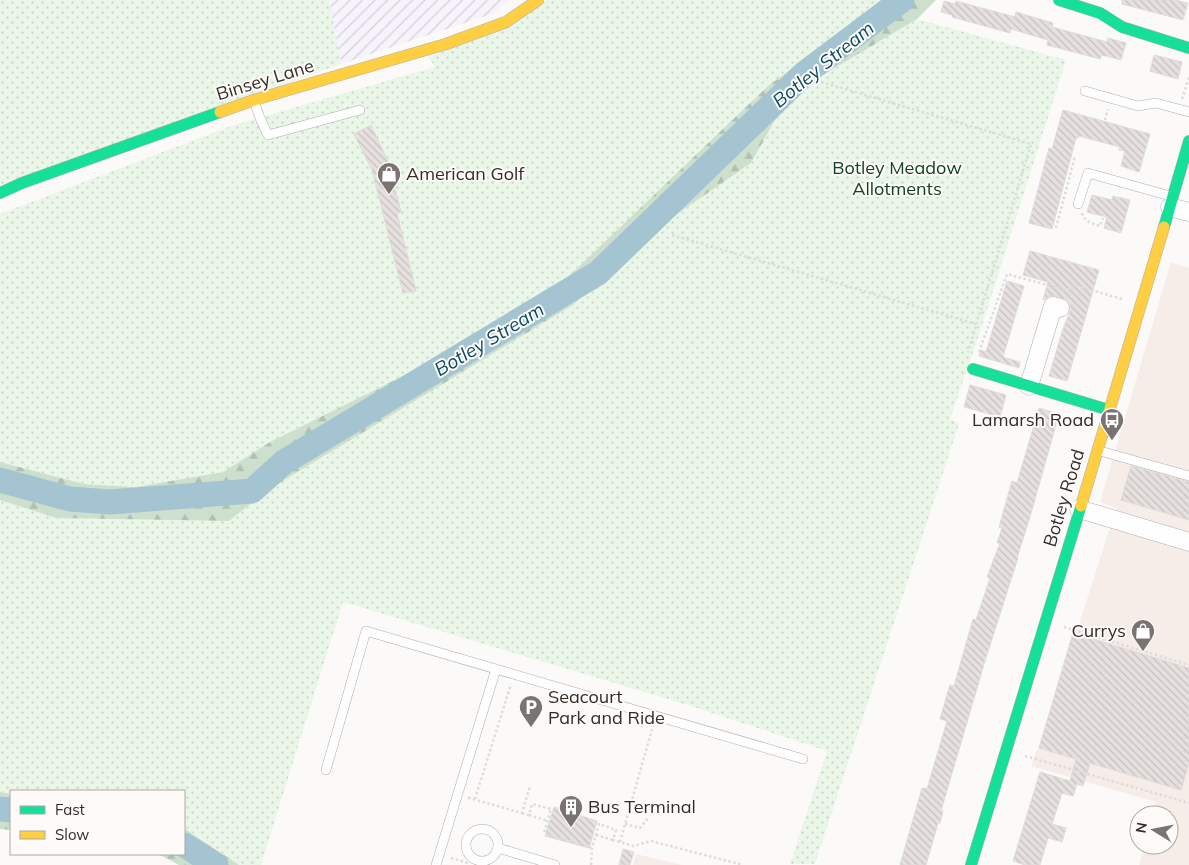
<svg xmlns="http://www.w3.org/2000/svg" width="1189" height="865" viewBox="0 0 1189 865" font-family="Mulish,sans-serif">
	<style>
		.built { fill: #f6ece8 }
		.industrial { fill: url(#industrial-furrows) }
		.green { fill: url(#green-dots) }
		.forest { fill: url(#forest-firs) }
		.lines { fill: none; stroke-linecap: round; stroke-linejoin: round }
		.river { stroke: #a4c4d2; stroke-width: 25 }
		.building { fill: url(#building-back-hatch); stroke: #dfdbd9 }
		.lane-casing { stroke: #b2aead; stroke-width: 10 }
		.street-casing { stroke: #b2aead; stroke-width: 19 }
		.fast-casing { stroke: #b2aead; stroke-width: 12 }
		.slow-casing { stroke: #b2aead; stroke-width: 12 }
		.path { stroke: #dddcdc; stroke-width: 2.5; stroke-dasharray: 2.5 2.5; stroke-linecap: butt }
		.lane { stroke: #fffefe; stroke-width: 9 }
		.street { stroke: #fffefe; stroke-width: 18 }
		.fast { stroke: #16e098; stroke-width: 11 }
		.slow { stroke: #ffcf43; stroke-width: 11 }
		.labels { text-anchor: middle; stroke-width: 4; stroke-linejoin: round; paint-order: stroke }
		.street-label { font-size: 18px; fill: #332c29; stroke: #fdfaf8 }
		.park-label { font-size: 18px; fill: #0f441c; stroke: #fdfaf8 }
		.poi-label { font-size: 18px; fill: #332c29; stroke: #fdfaf8; text-anchor: start }
		.water-label { font-size: 19px; font-style: italic; fill: #0a4a61; stroke: #fdfaf8 }
	</style>
	<defs>
		<pattern id="industrial-furrows" width="10" height="10" patternUnits="userSpaceOnUse" patternTransform="scale(1.25)"><rect width="10" height="10" fill="#f7f3fc"/><path d="M-1 1l2-2M0 10L10 0M9 11l2-2" fill="none" stroke="#d4d0d8"/></pattern>
		<pattern id="green-dots" width="8" height="8" patternUnits="userSpaceOnUse" patternTransform="scale(1.25)"><rect width="8" height="8" fill="#e9f6e8"/><path d="M2 2h.1M6 6h.1" fill="none" stroke="#c8d3c7" stroke-width="1.8" stroke-linecap="round"/></pattern>
		<pattern id="forest-firs" width="22" height="20" patternUnits="userSpaceOnUse" patternTransform="scale(1.25)"><rect width="22" height="20" fill="#cde0ce"/><path d="M5 1l3.5 6h-7zM16 11l3.5 6h-7z" fill="#b0c0b1"/></pattern>
		<pattern id="building-back-hatch" width="6" height="6" patternUnits="userSpaceOnUse" patternTransform="scale(1.25)"><rect width="6" height="6" fill="#e6e1df"/><path d="M-1 5l2 2M0 0l6 6M5-1l2 2" fill="none" stroke="#c6c1bf"/></pattern>
	</defs>
	<rect width="100%" height="100%" fill="#fcfaf9"/>
	<!-- built -->
	<g class="built">
		<path d="M1171 262 1189 268V865H1139L1144 845H1169V815H1153L1156 802 1031 766 1036 752 1039 748 1073 633 1079 625 1116 508 1100 502Z"/>
		<path d="M636 854 682 865H633Z"/>
	</g>
	<!-- industrial -->
	<path class="industrial" d="M329 0H511L492 14 341 64Z"/>
	<!-- green -->
	<g class="green">
		<path d="M0 0H329L341 64 0 187Z"/>
		<path d="M546 0H885L768 86 568 279 570 283 427 364 270 442 223 472 136 487 84 484 0 462V214L231 126 435 67 429 58Z"/>
		<path d="M917 19 1066 60 980 332 950 419 959 424 815 864H790L827 751 688 705 343 602 261 865H239L184 827V791H11V794L0 792V500L56 518 229 521 268 490 573 305 647 235 751 163 775 120 813 81Z"/>
	</g>
	<!-- forest -->
	<g class="forest">
		<path d="M885 0H936L917 19 813 81 775 120 751 163 647 235 573 305 268 490 229 521 56 518 0 500V462L84 484 136 487 223 472 270 442 427 364 570 283 567 278 768 86Z"/>
		<path d="M0 792 11 794V830L0 829Z"/>
		<path d="M184 827V828L239 865H179L158 854H184Z"/>
	</g>
	<g class="lines">
		<!-- river -->
		<g class="river">
			<path d="M0 480 70 499 110 502 252 491 284 462 598 273 805 73 902 0"/>
			<path d="M0 809 11 810"/>
			<path d="M184 845 216 865"/>
		</g>
	</g>
	<!-- building -->
	<g class="building">
		<path d="M1122 0H1175L1188 3 1183 20 1122 4Z"/>
		<path d="M944 1 955 4 956 1 1015 17 1016 12 1053 23 1052 27 1107 42 1108 38 1126 43 1121 60 1102 55 1100 59 1047 45 1048 40 1011 29 1010 33 952 17V15L941 12Z"/>
		<path d="M1154 55 1182 62 1178 79 1150 71Z"/>
		<path d="M1063 110 1150 134 1139 172 1121 166 1125 151 1119 150 1120 147 1079 136 1078 138H1076L1052 229 1029 223 1049 148 1052 149Z"/>
		<path d="M371 125 389 164 401 212 397 213 416 291 403 293 372 170 354 134Z"/>
		<path d="M1092 195 1112 200 1113 196 1130 200 1121 233 1104 228 1107 217 1087 212Z"/>
		<path d="M1030 251 1099 270 1067 381 1049 376 1063 329 1070 311V305L1067 300 1056 296H1050L1044 300H1043L1048 282 1023 275Z"/>
		<path d="M1007 281 1024 286 1003 357 1020 362 1019 368 979 356 981 350 986 352Z"/>
		<path d="M970 385 1006 395 1000 417 964 407Z"/>
		<path d="M1039 408 1059 414 1030 517 1017 558H1018L985 661 941 811H943L940 823H938L926 865H900L922 788 927 789 947 721 940 719 950 685 954 686 973 619 976 620 990 578 987 577 1000 543H997L1002 528 999 527 1012 481 1017 483Z"/>
		<path d="M1131 466 1189 482V520L1121 500Z"/>
		<path d="M1073 633 1189 668V763L1181 790 1090 763 1083 786 1077 784 1073 796 1062 793 1052 824 1066 828 1062 842 1048 838 1040 865H1025L1013 861 1040 772 1070 781 1076 759 1039 748Z"/>
		<path d="M554 807 597 821 589 848 545 836Z"/>
		<path d="M623 849 634 852 630 865H619Z"/>
	</g>
	<g class="lines">
		<!-- lane casing -->
		<g class="lane-casing">
			<g id="lane">
				<path d="M1085 91 1138 106 1156 103 1189 112"/>
				<path d="M254 101 260 118 268 135 360 110"/>
				<path d="M1078 204 1088 173 1170 196"/>
				<path d="M1100 451 1189 476"/>
				<path d="M326 770 366 631 803 759"/>
				<circle cx="482" cy="845" r="16"/>
				<path d="M498 848 555 865"/>
				<path d="M436 865 496 669"/>
			</g>
		</g>
		<!-- street casing -->
		<g class="street-casing">
			<g id="street">
				<path d="M1170 207 1189 212"/>
				<path d="M1029 386 1053 306 1060 308"/>
				<path d="M1079 509 1189 542"/>
			</g>
		</g>
		<!-- fast casing -->
		<g class="fast-casing">
			<g id="fast">
				<path d="M1059 0 1100 13 1122 27 1189 48"/>
				<path d="M0 193 22 183 220 112"/>
				<path d="M1164 227 1189 141"/>
				<path d="M973 369 1109 410"/>
				<path d="M971 865 1081 506"/>
			</g>
		</g>
		<!-- slow casing -->
		<g class="slow-casing">
			<g id="slow">
				<path d="M220 112 254 100 446 44 506 22 538 0"/>
				<path d="M1081 506 1164 227"/>
			</g>
		</g>
		<!-- path -->
		<g class="path">
			<path d="M821 82 1031 144 968 352"/>
			<path d="M1182 99 1189 77"/>
			<path d="M1105 120 1108 109"/>
			<path d="M1082 213C1085 222 1091 223 1100 226L1103 218"/>
			<path d="M1056 228 1075 156"/>
			<path d="M672 235 976 324"/>
			<path d="M979 352 1007 274 1066 290 1077 286 1122 299"/>
			<path d="M1064 627 1189 665"/>
			<path d="M1025 756 1189 803"/>
			<path d="M469 799V798L522 813 530 786"/>
			<path d="M475 799 511 684"/>
			<path d="M522 813 529 815 532 804 551 809 544 833 592 848"/>
			<path d="M529 815 548 821"/>
			<path d="M625 824 640 828 649 817"/>
			<path d="M596 835 613 840"/>
			<path d="M620 842 653 726"/>
			<path d="M451 858 468 863 472 857"/>
			<path d="M591 865 592 848 599 824 616 830 613 840 633 846 651 841 743 865"/>
		</g>
		<!-- lane -->
		<use href="#lane" class="lane"/>
		<!-- street -->
		<use href="#street" class="street"/>
		<!-- fast -->
		<use href="#fast" class="fast"/>
		<!-- slow -->
		<use href="#slow" class="slow"/>
	</g>
	<!-- icons -->
	<defs>
		<g id="shop-pin" transform="scale(1.25)"><path d="M0 17L-7.5 6A9.5 9.5 0 1 1 7.5 6Z" fill="#797472" stroke="#fdfaf8"/><path d="M-5-2.5h2.3a2.7 3.5 0 0 1 5.4 0H5L5.5 6h-11ZM-1.5-2.5h3a1.5 2.3 0 0 0-3 0Z" fill="#fff"/></g>
		<g id="bus-pin" transform="scale(1.25)"><path d="M0 17L-7.5 6A9.5 9.5 0 1 1 7.5 6Z" fill="#797472" stroke="#fdfaf8"/><path d="M-5-6H5V4H4V6H2V4H-2V6H-4V4H-5ZM-3.5-4V0h7V-4ZM-3.5 1.2v1.5H-2V1.2ZM2 1.2v1.5H3.5V1.2Z" fill="#fff"/></g>
		<g id="parking-pin" transform="scale(1.25)"><path d="M0 17L-7.5 6A9.5 9.5 0 1 1 7.5 6Z" fill="#797472" stroke="#fdfaf8"/><path d="M-3.5-5.5H1a3.5 3.5 0 0 1 0 7H-1V5.5H-3.5ZM-1-3.4V-.6H.8a1.4 1.4 0 0 0 0-2.8Z" fill="#fff"/></g>
		<g id="building-pin" transform="scale(1.25)"><path d="M0 17L-7.5 6A9.5 9.5 0 1 1 7.5 6Z" fill="#797472" stroke="#fdfaf8"/><path d="M-4-6H4V6H1V3H-1V6H-4ZM-2.5-4.3h1.7v1.8h-1.7ZM.8-4.3h1.7v1.8H.8ZM-2.5-1h1.7V.8h-1.7ZM.8-1h1.7V.8H.8Z" fill="#fff"/></g>
	</defs>
	<g fill-rule="evenodd">
		<use href="#shop-pin" x="389" y="174"/>
		<use href="#bus-pin" x="1112" y="420"/>
		<use href="#shop-pin" x="1143" y="631"/>
		<use href="#parking-pin" x="531" y="707"/>
		<use href="#building-pin" x="571" y="807"/>
	</g>
	<g class="labels">
		<!-- street labels -->
		<g class="street-label">
			<text transform="translate(265 80) rotate(-17)" y="6">Binsey Lane</text>
			<text transform="translate(1064 498) rotate(-73)" y="6">Botley Road</text>
		</g>
		<!-- park labels -->
		<g class="park-label">
			<text x="897" y="174">Botley Meadow<tspan x="897" dy="21">Allotments</tspan></text>
		</g>
		<!-- poi labels -->
		<g class="poi-label">
			<text x="406" y="180">American Golf</text>
			<text x="1094" y="426" text-anchor="end">Lamarsh Road</text>
			<text x="1126" y="637" text-anchor="end">Currys</text>
			<text x="548" y="703">Seacourt<tspan x="548" dy="21">Park and Ride</tspan></text>
			<text x="588" y="813">Bus Terminal</text>
		</g>
		<!-- water labels -->
		<g class="water-label">
			<text transform="translate(823 64) rotate(-39)" y="7">Botley Stream</text>
			<text transform="translate(489 339) rotate(-31)" y="7">Botley Stream</text>
		</g>
	</g>
	<!-- legend -->
	<rect x="10" y="790" width="175" height="65" fill="#fdfaf8" stroke="#aca8a5"/>
	<rect x="20" y="806" width="25" height="8" fill="#16e098" stroke="#aca8a5"/>
	<text x="55" y="815" font-size="15" fill="#332c29">Fast</text>
	<rect x="20" y="831" width="25" height="8" fill="#ffcf43" stroke="#aca8a5"/>
	<text x="55" y="840" font-size="15" fill="#332c29">Slow</text>
	<!-- north arrow -->
	<g transform="translate(1154 830) rotate(280)"><circle r="24" fill="#fdfaf8" stroke="#aca8a5"/>
	<path d="M0-4L9 19L0 12L-9 19Z" fill="#797472"/>
	<text y="-8" font-size="14" font-weight="bold" text-anchor="middle" fill="#332c29">N</text>
	</g>
</svg>
